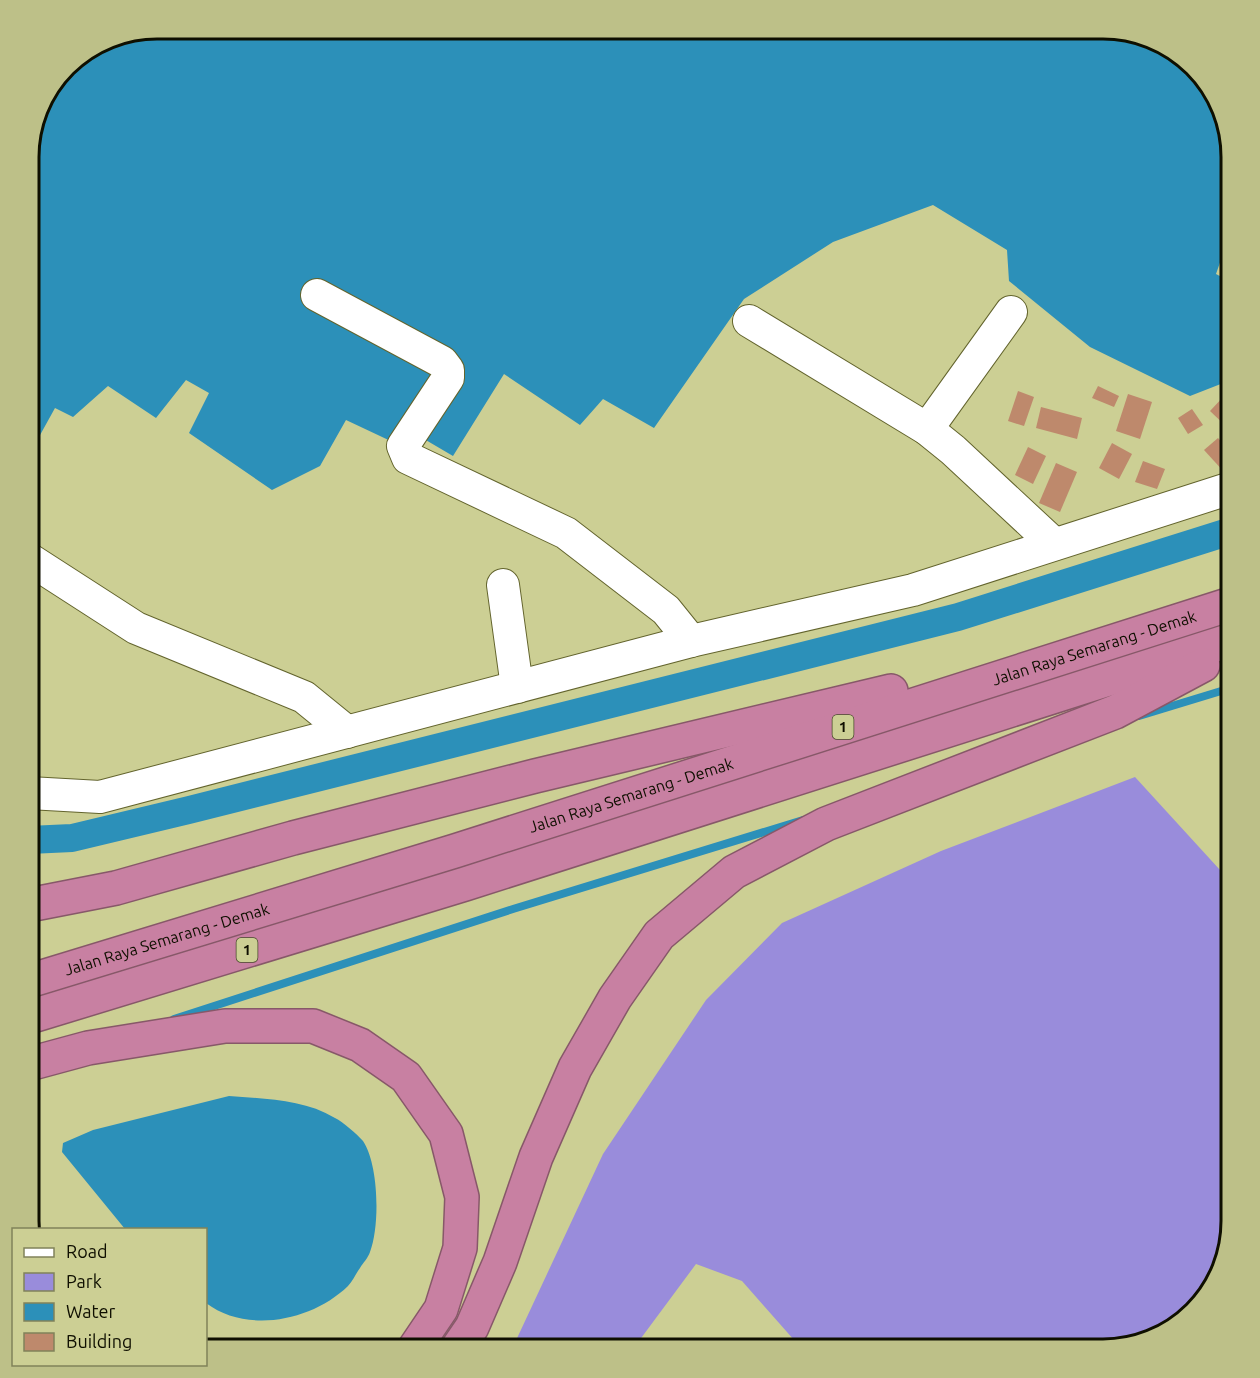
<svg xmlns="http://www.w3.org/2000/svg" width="1260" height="1378" viewBox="0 0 1260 1378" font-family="Ubuntu,sans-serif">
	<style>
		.green { fill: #998cdb }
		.water { fill: #2c90b9 }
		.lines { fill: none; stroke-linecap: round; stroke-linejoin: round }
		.stream { stroke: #2c90b9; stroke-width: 8 }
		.canal { stroke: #2c90b9; stroke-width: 28 }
		.building { fill: #be896c }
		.street-casing { stroke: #63642d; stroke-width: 34 }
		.highway-casing { stroke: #875869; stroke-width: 36 }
		.street { stroke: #fff; stroke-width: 32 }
		.highway { stroke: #c880a2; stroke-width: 33 }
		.labels { text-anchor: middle; stroke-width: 4.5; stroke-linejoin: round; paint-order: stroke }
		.shield { fill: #cccf94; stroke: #48492c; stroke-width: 1.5 }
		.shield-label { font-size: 15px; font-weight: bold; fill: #0f0f00 }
		.street-label { font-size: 16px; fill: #0f0f00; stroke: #cccf94 }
		.rim { fill: none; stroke: #0f0f00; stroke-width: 3 }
	</style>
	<rect width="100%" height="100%" fill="#cccf94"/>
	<!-- green -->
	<path class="green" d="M1135 777 1231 882V1221L1218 1277 1181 1323 1103 1349H802L742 1281 696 1264 633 1349H512L603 1154 706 1000 782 923 941 851Z"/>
	<!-- water -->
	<g class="water">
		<path d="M157 29H1111L1160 42 1205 79 1231 157V231L1216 274 1231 282V380L1190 396 1090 347 1009 281 1007 250 933 205 833 242 744 299 654 428 603 399 580 425 504 374 453 456 407 429 397 444 346 420 320 466 272 490 189 433 209 393 186 380 156 418 108 386 73 417 55 408 29 455V148L42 100 72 61 108 38Z"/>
		<path d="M229 1096C265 1099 303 1099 335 1118 343 1122 357 1134 363 1141 379 1165 380 1226 370 1252 368 1258 363 1263 360 1268 356 1273 353 1281 348 1286 312 1321 247 1334 206 1303V1230L125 1229 62 1152 63 1143 93 1130Z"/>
	</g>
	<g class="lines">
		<!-- stream -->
		<g class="stream">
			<path d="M1139 716 1231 688"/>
			<path d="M174 1019 513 909 803 820"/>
		</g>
		<!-- canal -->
		<path class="canal" d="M29 840 72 838 189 810 958 617 1231 531"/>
	</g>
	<!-- building -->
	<g class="building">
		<path d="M1098 386 1119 396 1114 407 1092 398Z"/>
		<path d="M1018 391 1034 397 1024 426 1008 421Z"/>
		<path d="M1128 394 1152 402 1140 439 1116 431Z"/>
		<path d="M1226 394 1231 399V431L1210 411Z"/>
		<path d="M1041 407 1082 418 1077 439 1036 428Z"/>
		<path d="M1192 409 1203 425 1188 434 1178 418Z"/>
		<path d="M1218 438 1231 453V467L1225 473 1204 450Z"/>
		<path d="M1112 443 1132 454 1119 479 1099 468Z"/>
		<path d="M1028 447 1046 456 1033 484 1015 475Z"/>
		<path d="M1143 461 1165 469 1157 489 1135 482Z"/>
		<path d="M1056 463 1077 472 1060 512 1039 503Z"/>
	</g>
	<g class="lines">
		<!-- street casing -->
		<g class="street-casing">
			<g id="street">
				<path d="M317 295 442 362 448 370V378L403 446 408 458 566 533 666 610 691 641"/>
				<path d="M749 321 927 429 953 450 1054 544"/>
				<path d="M927 429 1011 312"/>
				<path d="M29 559 136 628 304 697 347 732"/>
				<path d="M503 585 517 687"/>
				<path d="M29 793 100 797 691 641 913 590 1231 488"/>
			</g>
		</g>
		<!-- highway casing -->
		<g class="highway-casing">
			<g id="highway">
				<path d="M29 905 116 888 293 838 535 776 891 691"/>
				<path id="s1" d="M29 981 455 851 1231 604"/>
				<path d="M29 1017 465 884 1231 640"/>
				<path d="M29 1064 88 1048 225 1026H313L360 1045 406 1077 446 1134 462 1197 460 1248 441 1309 414 1349"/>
				<path d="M457 1349 472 1327 500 1262 536 1157 575 1068 615 998 659 935 734 872 826 824 1115 712 1203 665"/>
			</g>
		</g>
		<!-- street -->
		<use href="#street" class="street"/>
		<!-- highway -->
		<use href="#highway" class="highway"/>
	</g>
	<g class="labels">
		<!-- shield labels -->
		<g class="shield">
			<rect x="832.5" y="715" width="21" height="24" rx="4.5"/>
			<rect x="236.5" y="938" width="21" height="24" rx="4.5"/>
		</g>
		<g class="shield-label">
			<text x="843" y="732">1</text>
			<text x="247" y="955">1</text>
		</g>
		<!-- street labels -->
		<g class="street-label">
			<text dy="6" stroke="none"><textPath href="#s1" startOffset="1116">Jalan Raya Semarang - Demak</textPath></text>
			<text dy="6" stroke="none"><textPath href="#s1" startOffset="630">Jalan Raya Semarang - Demak</textPath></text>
			<text dy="6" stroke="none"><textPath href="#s1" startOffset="144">Jalan Raya Semarang - Demak</textPath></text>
		</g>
	</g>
	<!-- crop -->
	<path d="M0 0H1260V1378H0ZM157 39H1103A118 118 0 0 1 1221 157V1221A118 118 0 0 1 1103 1339H157A118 118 0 0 1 39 1221V157A118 118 0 0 1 157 39Z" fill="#bdc088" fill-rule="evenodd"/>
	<path class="rim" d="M157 39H1103A118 118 0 0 1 1221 157V1221A118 118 0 0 1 1103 1339H157A118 118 0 0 1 39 1221V157A118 118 0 0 1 157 39Z"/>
	<!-- legend -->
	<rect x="12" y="1228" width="195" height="138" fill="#cccf94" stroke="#808259" stroke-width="1.5"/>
	<rect x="24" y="1248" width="30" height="9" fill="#ffffff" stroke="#808259" stroke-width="1.5"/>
	<text x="66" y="1258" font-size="18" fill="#0f0f00">Road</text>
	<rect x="24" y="1273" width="30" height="18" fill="#998cdb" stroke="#808259" stroke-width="1.5"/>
	<text x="66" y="1288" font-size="18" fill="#0f0f00">Park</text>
	<rect x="24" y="1303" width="30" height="18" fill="#2c90b9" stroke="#808259" stroke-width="1.5"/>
	<text x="66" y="1318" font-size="18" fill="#0f0f00">Water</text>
	<rect x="24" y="1333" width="30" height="18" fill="#be896c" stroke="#808259" stroke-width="1.5"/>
	<text x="66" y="1348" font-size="18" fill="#0f0f00">Building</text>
</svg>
